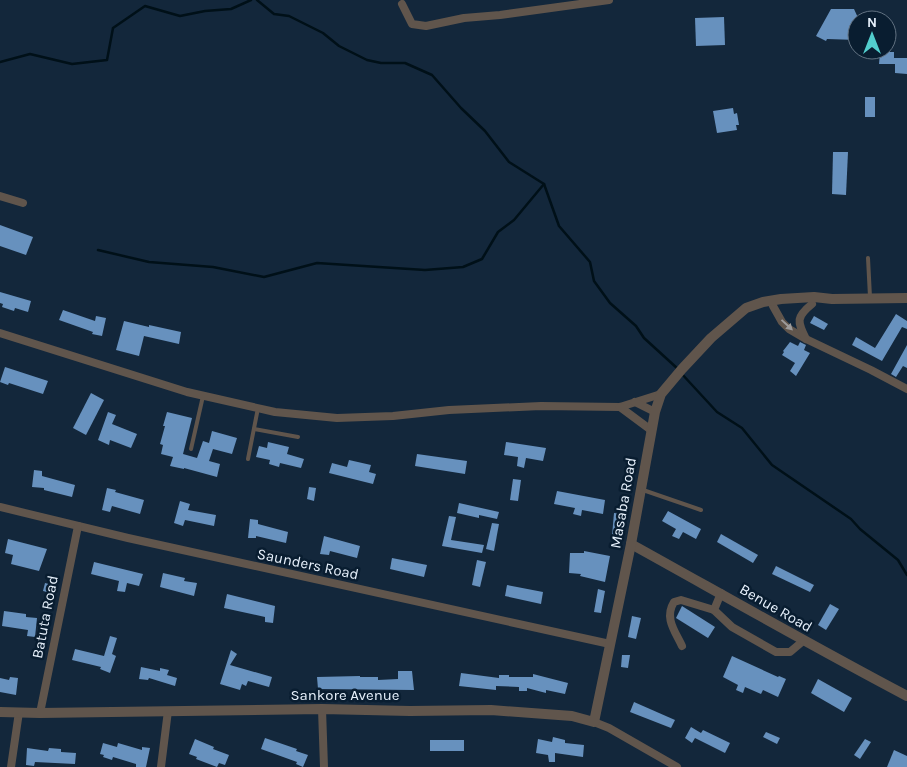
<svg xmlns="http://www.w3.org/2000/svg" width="907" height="767" viewBox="0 0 907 767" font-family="Karla,sans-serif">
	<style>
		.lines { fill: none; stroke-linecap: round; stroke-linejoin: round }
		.stream { stroke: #001018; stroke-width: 2.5 }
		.building { fill: #6791be }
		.service { stroke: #60554c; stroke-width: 4 }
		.minor { stroke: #60554c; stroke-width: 8 }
		.tertiary { stroke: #60554c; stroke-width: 10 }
		.oneway { fill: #9d9b9b }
		.labels { text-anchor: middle; stroke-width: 5; stroke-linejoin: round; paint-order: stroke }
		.street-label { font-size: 15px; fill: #e7f1fc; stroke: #091d30 }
	</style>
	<rect width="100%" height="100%" fill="#13273b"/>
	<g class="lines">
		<!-- stream -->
		<g class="stream">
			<path d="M257 0 274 14 289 16 323 33 339 46 367 60 381 63H405L432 75 461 108 485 131 509 162 544 184 559 226 590 262 594 281 610 303 636 326 644 338 678 369"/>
			<path d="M0 62 30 54 72 64 107 60 113 28 145 6 180 16 205 11 231 9 251 0"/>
			<path d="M98 250 149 262 213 267 264 277 317 263 425 270 463 267 482 259 498 232 514 220 544 184"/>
			<path d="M681 373 717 412 742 428 772 465 851 519 860 529 898 560 907 575"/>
		</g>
	</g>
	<!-- building -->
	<g class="building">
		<path d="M831 9H854L859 20H857V40L827 39 826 41 816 36Z"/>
		<path d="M724 17 725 45 696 46 695 18Z"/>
		<path d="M880 52H894V58H907V74L895 73V64H879Z"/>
		<rect x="865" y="97" width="10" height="20"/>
		<path d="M733 108 734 114 737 113 739 125H736L737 130 717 133 713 111Z"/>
		<path d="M833 152H848L846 195 832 194Z"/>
		<path d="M0 225 33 237 26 255 0 246Z"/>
		<path d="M0 292 31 301 28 312 15 308 14 311 2 307 3 304 0 303Z"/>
		<path d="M63 310 95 321 96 316 106 318 102 336 92 334 93 332 59 320Z"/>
		<path d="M896 314 907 321V329L902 327 882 361 852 345 856 337 875 348Z"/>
		<path d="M814 316 828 324 824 330 810 323Z"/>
		<path d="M124 321 149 327V325L181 332 179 344 144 336 139 356 116 350Z"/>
		<path d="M790 342 798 346 800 342 806 345 804 350 810 353 796 376 790 371 795 363 782 355 784 352 783 351Z"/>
		<path d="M907 345V368L903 366 896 377 891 374Z"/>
		<path d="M5 367 48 381 43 394 9 383 8 385 0 382Z"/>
		<path d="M91 393 104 400 86 435 73 428Z"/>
		<path d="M108 412 116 415 112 424 137 434 131 448 110 440 109 445 98 440Z"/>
		<path d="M167 412 192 418 183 454 197 458 203 441 209 443 212 431 237 438 232 454 213 449 209 461 220 464 217 477 184 468V469L170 466 173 457 161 454 163 445 160 444 165 426H163Z"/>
		<path d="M268 442 289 447 287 454 304 459 301 468 280 463 279 467 269 464 270 460 256 457 259 446 267 448Z"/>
		<path d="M506 442 546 448 543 461 526 458 524 468 517 466 518 457 504 455Z"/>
		<path d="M417 454 467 461 465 474 415 466Z"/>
		<path d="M349 460 371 465 369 472 376 474 373 484 329 473 332 463 347 467Z"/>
		<path d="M34 470 42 471V476L75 485 72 497 44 490V488L32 487Z"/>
		<path d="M513 479 521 480 518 501 510 500Z"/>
		<path d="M309 487 316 488 314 501 307 499Z"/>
		<path d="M107 488 116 490 115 492 144 500 140 514 112 506 110 512 102 510Z"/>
		<path d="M557 491 605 500 603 514 582 510 581 516 573 514 575 508 554 504Z"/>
		<path d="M180 501 190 504 188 510 216 515 214 526 185 520 183 526 174 523Z"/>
		<path d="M459 503 499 512 497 519 479 515V518L457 513Z"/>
		<path d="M668 511 701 529 696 539 683 532 679 539 672 536 676 529 662 521Z"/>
		<path d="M614 513 624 514 621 537 612 536Z"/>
		<path d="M449 516 456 517 451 540 484 545 482 553 442 546Z"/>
		<path d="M250 519 258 520V524L288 532 286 543 256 536V538H248Z"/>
		<path d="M492 523 499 524 494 551 486 549Z"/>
		<path d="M721 534 758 555 753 563 717 542Z"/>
		<path d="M324 536 360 546 357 558 330 551 329 555 320 554Z"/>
		<path d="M8 539 47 549 39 571 11 564 13 555 5 553Z"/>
		<path d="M584 551 610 556 605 582 580 576 581 574 569 573 570 553H584Z"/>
		<path d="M392 558 427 565 424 577 390 569Z"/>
		<path d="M477 560 486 562 480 587 472 585Z"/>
		<path d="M94 562 143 574 139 586 127 583 125 592 117 591 119 581 91 574Z"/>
		<path d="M776 566 814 585 810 592 772 574Z"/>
		<path d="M163 573 185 578 184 581 197 583 194 596 160 587Z"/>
		<path d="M45 583 56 586 54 594 43 591Z"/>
		<path d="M507 585 543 592 541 604 505 596Z"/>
		<path d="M598 589 605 591 601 613 594 612Z"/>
		<path d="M227 594 275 606 273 623 265 622V617L224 608Z"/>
		<path d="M830 604 839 609 826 630 818 625Z"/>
		<path d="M682 606 715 627 708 638 676 618Z"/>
		<path d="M4 611 26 614V617L37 618 35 637 27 636 28 630 2 626Z"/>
		<path d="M632 616 641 618 636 639 628 637Z"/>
		<path d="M110 636 117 638 112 654 116 656 110 673 100 669 101 667 72 660 75 649 104 656Z"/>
		<path d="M231 650 237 654 230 665 272 677 269 687 248 681 246 686 242 684 240 690 220 684Z"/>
		<path d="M622 655H630L628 668 621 667Z"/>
		<path d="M732 656 778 677 779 676 786 679 778 697 763 690 761 694 745 687 743 693 736 690 738 685 723 677Z"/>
		<path d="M141 667 160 671V668L169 670 167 675 177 678 175 686 149 678 148 680 139 679Z"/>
		<path d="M398 671H412L414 690 318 689 317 677 360 676V677H378V680L398 679Z"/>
		<path d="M461 673 499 678V675H509V677H533V674L568 683 565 694 546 690V693L527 688V691H519V687L496 686V690L459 686Z"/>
		<path d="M10 677 18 678 16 695 0 692V678L9 680Z"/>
		<path d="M818 679 852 698 844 712 811 693Z"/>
		<path d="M634 702 675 720 671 728 630 712Z"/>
		<path d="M691 727 701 733 703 730 730 743 725 753 695 738 692 743 685 738Z"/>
		<path d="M766 732 780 738 777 744 763 737Z"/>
		<path d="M553 737 565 740V743L584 745 583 757 555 753V762H549L548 755 536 753 538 739 552 742Z"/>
		<path d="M265 738 297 749 296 751 308 755 303 767 296 764 297 762 261 749Z"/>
		<path d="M195 739 214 747 213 749 229 755 225 765 219 763 217 767 196 759 197 757 189 754Z"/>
		<path d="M865 739 871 742 860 759 854 755Z"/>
		<rect x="430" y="740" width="34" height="11"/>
		<path d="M103 743 117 747 118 743 142 750V747L150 748 146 767H136V764L113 757 112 760 103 757 104 755 100 754Z"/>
		<path d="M27 748 48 751 49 748 61 749V752L76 753 75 764 35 762 34 766 26 765Z"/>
		<path d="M894 750 907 756V767H887Z"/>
	</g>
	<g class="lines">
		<!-- service -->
		<g class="service">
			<path d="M868 258 870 297"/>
			<path d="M254 429 298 437"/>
			<path d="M191 449 203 396"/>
			<path d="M248 459 258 408"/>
			<path d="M643 490 701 510"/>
		</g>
		<!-- minor -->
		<g class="minor">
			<path d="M402 4 412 24 426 26 464 18 500 15 609 0"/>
			<path d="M0 196 23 203"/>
			<path d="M773 306 782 322 789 329 806 339 871 370 907 389"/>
			<path d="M0 333 187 392 275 412 337 418 393 416 449 410 541 406 620 407 661 394"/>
			<path d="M806 339C797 321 796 317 812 304"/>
			<path d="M635 402 655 412"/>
			<path d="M620 407 651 430"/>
			<path d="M0 507 128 538 610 644"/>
			<path d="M721 593 714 610 732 627 776 652H790L803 641"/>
			<path d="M682 646C675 631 664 618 674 602L681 600 714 610"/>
			<path d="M322 709 324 767"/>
			<path d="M40 713 78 526"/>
			<path d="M594 722 609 728 677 767"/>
			<path d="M11 767 19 712"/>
			<path d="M161 767 168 711"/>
		</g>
		<!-- tertiary -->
		<g class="tertiary">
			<path d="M631 544C723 595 814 647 907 696"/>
			<path d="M0 712 40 713 322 709 410 711 491 710 572 716 594 722 631 544 655 412 661 394 682 369 711 338 746 308 763 302 781 299 814 297 832 299 907 298"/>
		</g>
	</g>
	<!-- one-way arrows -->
	<defs><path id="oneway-solid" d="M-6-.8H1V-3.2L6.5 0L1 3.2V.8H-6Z" transform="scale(1.25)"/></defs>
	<use class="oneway" href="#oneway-solid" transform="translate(787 325) rotate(43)"/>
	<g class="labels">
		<!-- street labels -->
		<g class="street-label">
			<text transform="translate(623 503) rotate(-80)" y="5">Masaba Road</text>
			<text transform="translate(308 564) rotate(12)" y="5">Saunders Road</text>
			<text transform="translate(776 608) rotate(30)" y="5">Benue Road</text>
			<text transform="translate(45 617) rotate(-79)" y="5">Batuta Road</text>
			<text x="345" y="700">Sankore Avenue</text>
		</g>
	</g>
	<!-- north arrow -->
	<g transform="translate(872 35)"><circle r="24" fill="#091d30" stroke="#627282"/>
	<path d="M0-4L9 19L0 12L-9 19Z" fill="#52cdcd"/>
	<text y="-8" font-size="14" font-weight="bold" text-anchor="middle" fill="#e7f1fc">N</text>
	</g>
</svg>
